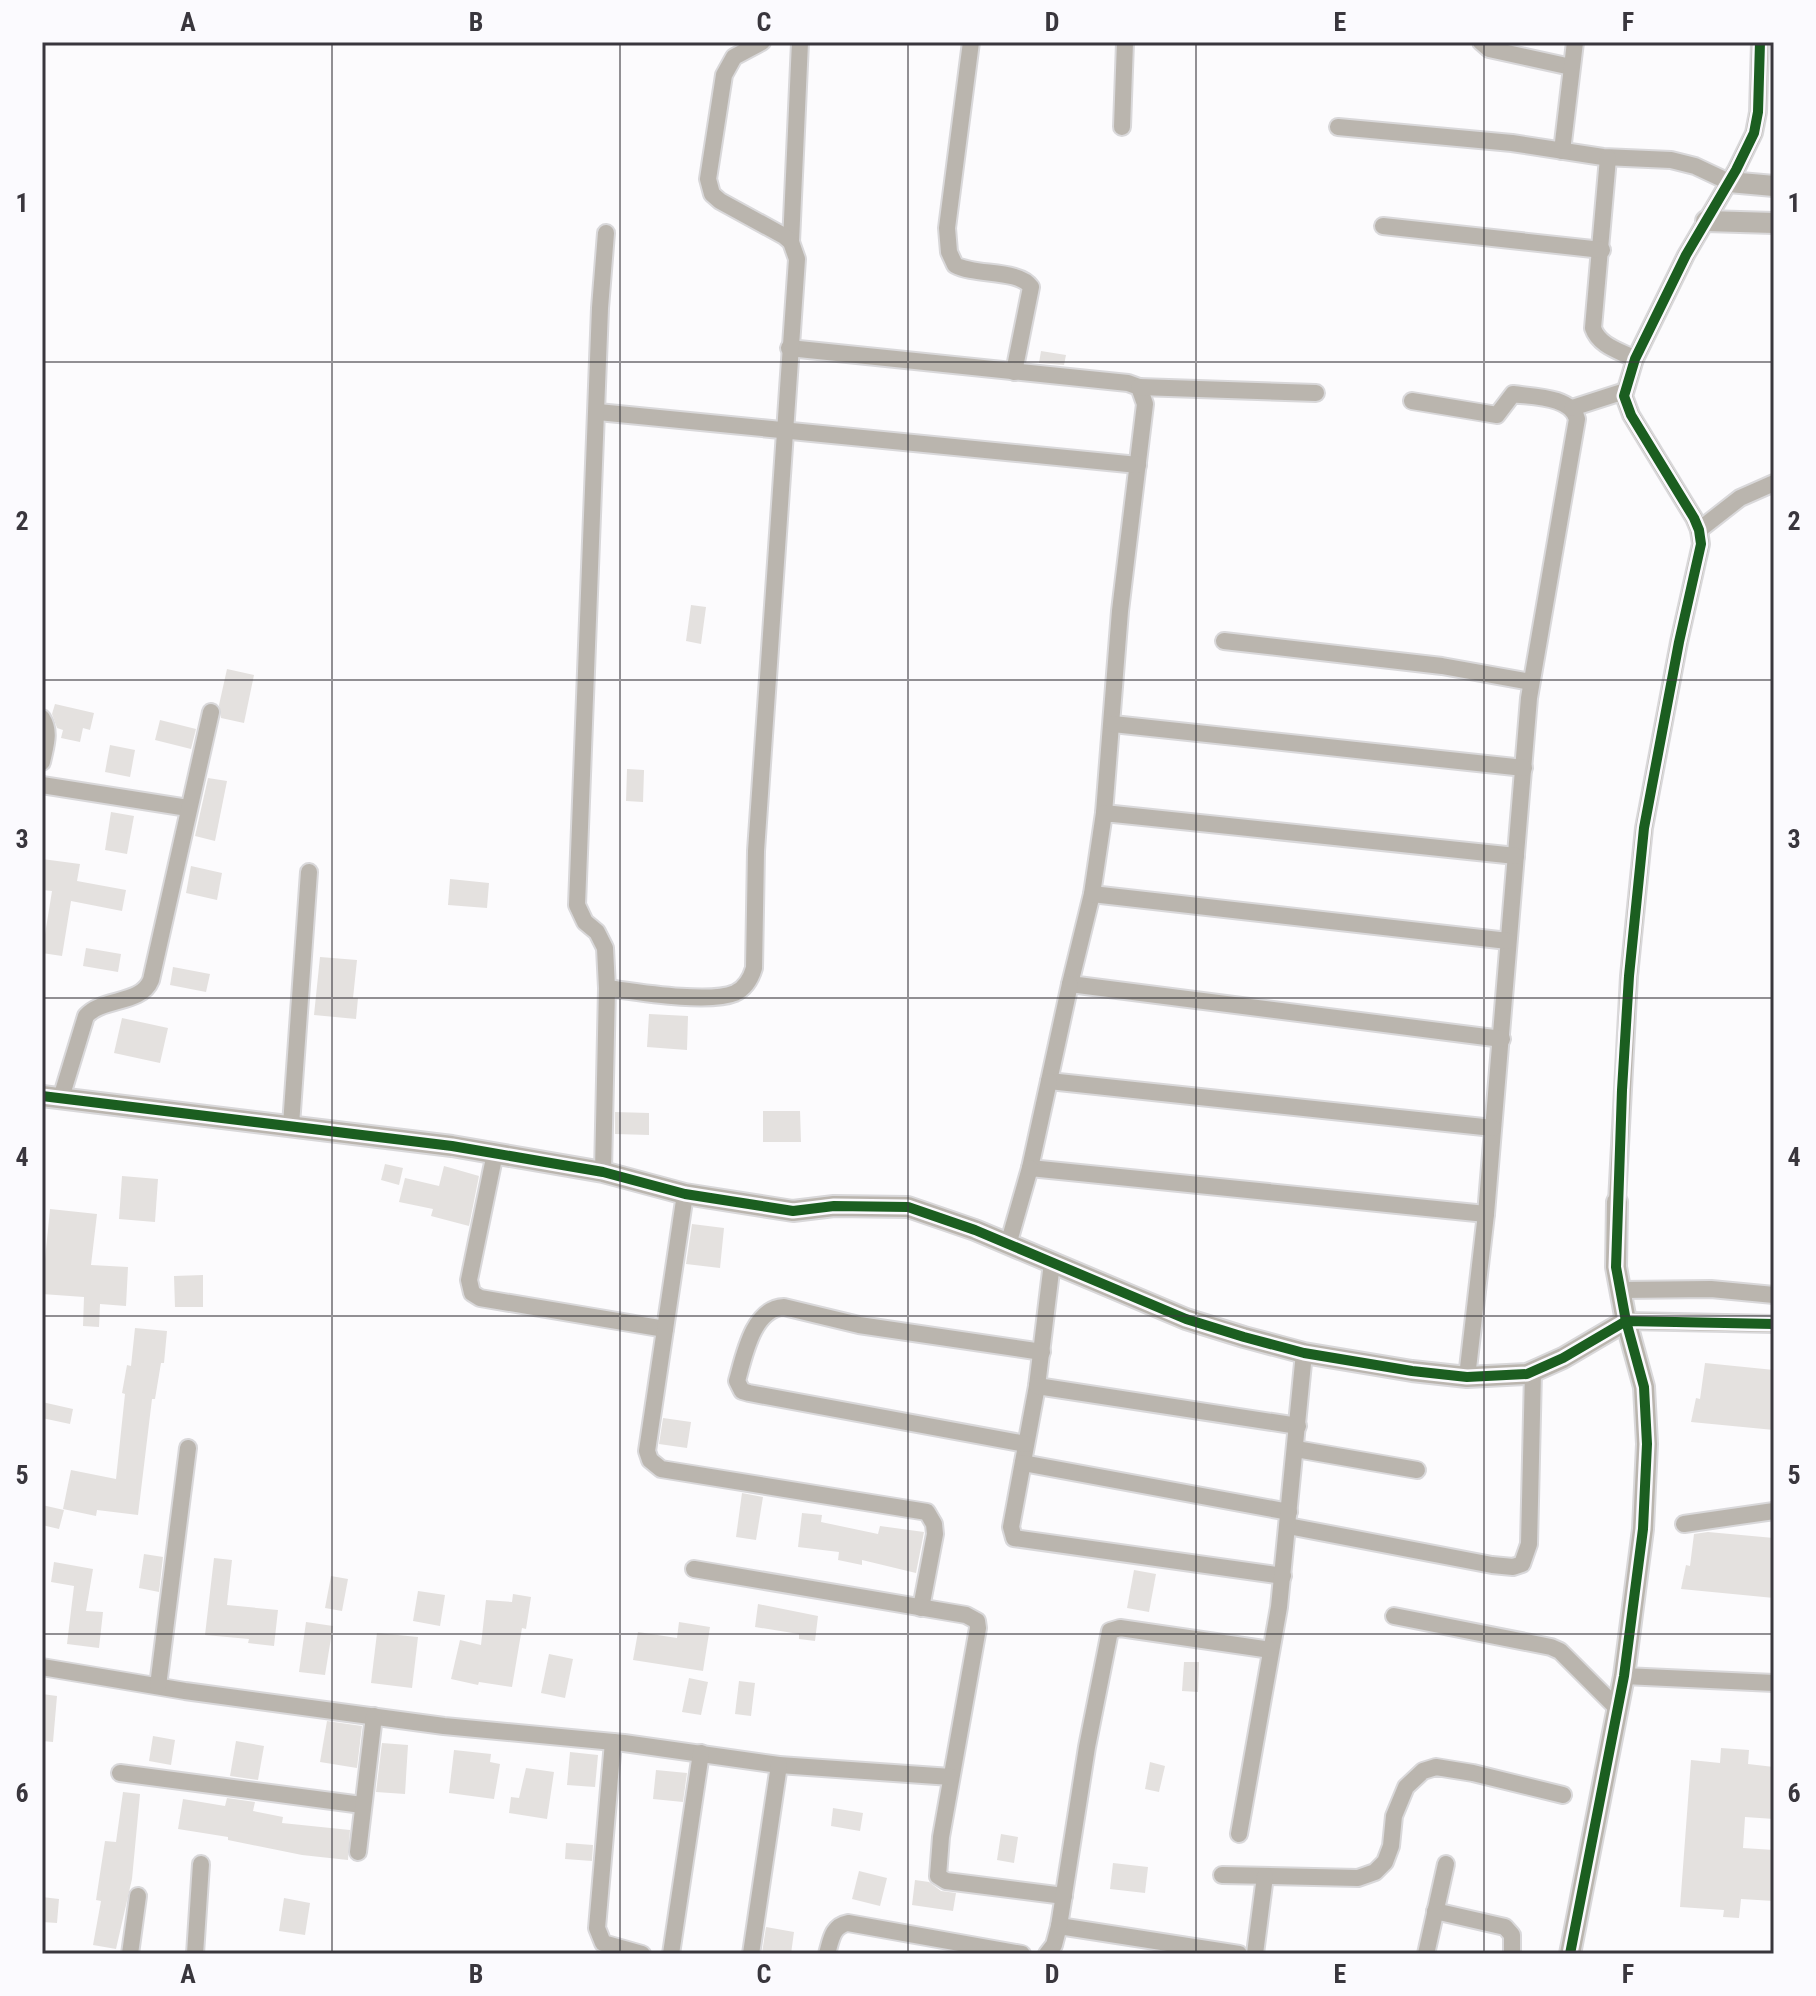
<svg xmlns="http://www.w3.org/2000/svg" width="1816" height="1996" viewBox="0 0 1816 1996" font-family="'Roboto Condensed',sans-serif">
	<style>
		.building { fill: #e4e1df }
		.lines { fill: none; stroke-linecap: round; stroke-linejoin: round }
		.minor-casing { stroke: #d9d8da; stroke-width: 20 }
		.tertiary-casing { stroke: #d9d8da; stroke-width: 24 }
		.minor { stroke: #bab5ae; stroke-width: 16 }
		.tertiary { stroke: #bab5ae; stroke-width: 20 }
		.cycleway-casing { stroke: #fbfafe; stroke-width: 15 }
		.cycleway { stroke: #1b5e20; stroke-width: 10 }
		.grid { fill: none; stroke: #39363d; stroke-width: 2; stroke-opacity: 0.55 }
		.neatline { fill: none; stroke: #39363d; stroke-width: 3 }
		.grid-label { font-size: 26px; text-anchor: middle; font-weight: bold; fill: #39363d }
	</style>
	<rect width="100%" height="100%" fill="#fcfbfd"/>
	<!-- building -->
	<g class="building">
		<path d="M1041 351 1066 355 1064 365 1039 363Z"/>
		<path d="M691 605 706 607 701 644 686 641Z"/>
		<path d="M227 669 254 675 244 723 221 718 219 705Z"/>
		<path d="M55 704 94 713 90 730 83 728 80 742 61 738 63 730 57 728 52 714Z"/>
		<path d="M160 720 196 729 191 749 155 740Z"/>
		<path d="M110 745 135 750 130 777 105 772Z"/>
		<path d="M627 769 644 770 643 802 626 801Z"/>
		<path d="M208 778 227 781 215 841 195 836Z"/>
		<path d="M111 812 134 816 127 854 105 850Z"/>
		<path d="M42 859 80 864 77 881 126 890 122 911 71 901 62 956 42 953 52 891 42 890Z"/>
		<path d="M191 866 222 873 217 900 186 893Z"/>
		<path d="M450 879 489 883 487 908 448 905Z"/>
		<path d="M86 948 121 954 118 972 83 966Z"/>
		<path d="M320 957 357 960 353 998H358L356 1019 314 1015Z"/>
		<path d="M173 967 210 974 206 992 170 985Z"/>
		<path d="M649 1014 688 1016 687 1050 647 1047Z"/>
		<path d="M122 1018 168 1028 160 1063 114 1053Z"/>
		<path d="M763 1111H800L801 1142H763Z"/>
		<path d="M615 1112 649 1113V1135L615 1134Z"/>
		<path d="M385 1164 403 1168 399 1185 381 1180Z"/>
		<path d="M444 1166 479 1176 469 1226 431 1216 433 1209 399 1202 405 1178 439 1186Z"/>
		<path d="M122 1176 158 1179 155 1222 119 1219Z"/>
		<path d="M50 1209 97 1214 91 1265 128 1267 126 1306 100 1304 99 1327 83 1326 84 1297 42 1294V1259H45Z"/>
		<path d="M692 1224 724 1228 720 1268 686 1264Z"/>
		<path d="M203 1275V1307H175L174 1276Z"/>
		<path d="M135 1328 167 1331 164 1363H161L155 1399H152L138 1515 97 1510 96 1516 63 1509 71 1470 116 1479 125 1394 122 1393 127 1365 131 1366Z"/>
		<path d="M1705 1363 1774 1370V1430L1691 1422 1696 1398 1700 1399Z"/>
		<path d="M42 1402 73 1409 70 1424 42 1418Z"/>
		<path d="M663 1418 691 1422 687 1448 659 1444Z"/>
		<path d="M742 1493 763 1497 756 1540 736 1537Z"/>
		<path d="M42 1505 64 1510 59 1529 42 1525Z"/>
		<path d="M802 1513 822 1515 821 1522 878 1534 880 1526 924 1532 916 1573 862 1560V1565L838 1560 839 1552 798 1547Z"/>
		<path d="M1708 1532 1774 1538V1598L1681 1589 1686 1565 1690 1566 1694 1534Z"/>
		<path d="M144 1554 163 1557 159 1592 139 1588Z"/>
		<path d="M214 1558 232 1560 227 1605 278 1610 274 1646 248 1643 249 1639 205 1635Z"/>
		<path d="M54 1562 93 1569 86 1611 103 1612 99 1648 67 1644 74 1586 51 1582Z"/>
		<path d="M1134 1570 1156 1574 1149 1612 1127 1608Z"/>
		<path d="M331 1576 348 1579 342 1611 325 1608Z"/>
		<path d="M418 1591 445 1595 440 1626 413 1621Z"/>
		<path d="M513 1594 531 1597 526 1629 522 1628 512 1687 479 1682 478 1685 451 1679 460 1640 481 1645 486 1600 512 1602Z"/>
		<path d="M758 1604 818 1616 815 1641 799 1639V1634L755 1627Z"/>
		<path d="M306 1622 333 1626 325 1675 299 1672Z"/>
		<path d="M679 1622 710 1627 703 1671 633 1660 638 1632 677 1638Z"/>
		<path d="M377 1633 418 1637 412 1688 371 1683Z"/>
		<path d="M549 1654 573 1659 565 1698 541 1693Z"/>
		<path d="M1184 1662H1199L1198 1692 1182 1691Z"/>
		<path d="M689 1678 708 1682 701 1715 682 1712Z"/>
		<path d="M739 1681 755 1683 751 1716 735 1714Z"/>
		<path d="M42 1694 57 1696 53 1742 42 1741Z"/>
		<path d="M327 1721 362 1726 357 1768 320 1762Z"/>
		<path d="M153 1736 175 1740 171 1765 149 1761Z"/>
		<path d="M236 1741 264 1746 258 1780 230 1776Z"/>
		<path d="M382 1743 408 1745 405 1794 376 1792Z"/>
		<path d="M1721 1748 1749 1750 1748 1764 1774 1767V1819L1745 1817 1743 1848 1774 1850V1901L1741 1899 1739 1918 1723 1917 1724 1910 1680 1907 1691 1760 1720 1763Z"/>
		<path d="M454 1750 491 1754 490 1762 500 1764 494 1799 449 1793Z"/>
		<path d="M570 1752 598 1755 595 1787 567 1785Z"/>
		<path d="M1150 1762 1165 1766 1159 1792 1145 1789Z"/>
		<path d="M526 1768 554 1772 547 1819 509 1813 511 1797 519 1798Z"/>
		<path d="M656 1770 687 1773 683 1802 653 1799Z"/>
		<path d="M123 1792 140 1794 132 1879 116 1949 93 1945 101 1901 96 1900 105 1841 116 1842Z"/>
		<path d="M227 1798 255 1802 253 1811 283 1817 282 1823 350 1830 348 1860 302 1855 228 1840V1837L178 1829 183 1799 225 1806Z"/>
		<path d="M833 1808 863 1813 860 1831 831 1826Z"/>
		<path d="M1001 1834 1018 1837 1014 1863 997 1860Z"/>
		<path d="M566 1843 593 1845 592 1861 565 1859Z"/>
		<path d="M1113 1863 1148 1867 1145 1893 1110 1889Z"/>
		<path d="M859 1871 887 1878 880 1906 852 1899Z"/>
		<path d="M915 1880 929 1882 941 1891 956 1893 953 1911 912 1905Z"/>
		<path d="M42 1897 59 1899 57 1923 42 1922Z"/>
		<path d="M284 1898 310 1903 305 1935 279 1931Z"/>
		<path d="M766 1927 794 1932 791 1954 762 1953Z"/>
	</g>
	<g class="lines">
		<!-- minor casing -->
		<g class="minor-casing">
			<g id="minor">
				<path d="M971 42 947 228 949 252 955 265C975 276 1019 269 1031 287L1014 372"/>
				<path d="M1481 42 1489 49 1571 67"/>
				<path d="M1122 127 1125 42"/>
				<path d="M1338 127 1512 143 1603 157 1671 160 1695 166 1729 182"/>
				<path d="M1562 151 1575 42"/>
				<path d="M1608 158 1593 328C1599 346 1620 351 1635 359"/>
				<path d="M1383 226 1602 250"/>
				<path d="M791 242 800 42"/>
				<path d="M789 348 1128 383 1139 387 1145 404 1120 611 1104 813"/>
				<path d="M1139 387 1316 393"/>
				<path d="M1412 401 1497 415 1513 394C1533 397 1571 396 1577 419L1529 698 1486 1214 1467 1377"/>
				<path d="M1572 408 1625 391"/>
				<path d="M598 412 1138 465"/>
				<path d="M1699 530 1740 498 1774 483"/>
				<path d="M1224 641 1442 666 1531 682"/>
				<path d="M42 718C51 732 45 747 42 762"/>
				<path d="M1113 724 1524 768"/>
				<path d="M42 785 188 808"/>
				<path d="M1092 894 1070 984 1502 1039"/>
				<path d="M1508 941 1092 894 1104 813 1516 856"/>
				<path d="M1070 984 1049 1081 1493 1128"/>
				<path d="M607 988C637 992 709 1004 735 993 746 988 751 978 754 968L756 851 797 259 791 242 784 236 720 201 712 194 708 179 724 75 734 57 762 42"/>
				<path d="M1049 1081 1030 1168 1486 1214"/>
				<path d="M61 1098 86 1016C103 997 141 1005 151 980L211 712"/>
				<path d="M291 1125 309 872"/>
				<path d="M495 1153 469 1280 472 1293 480 1298 665 1329"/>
				<path d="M603 1172 607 988 605 948 597 932 585 922 577 905 600 308 606 233"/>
				<path d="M685 1194 647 1451 650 1460 661 1469 927 1512 934 1524 935 1534 921 1608"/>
				<path d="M1617 1202 1629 976 1644 828 1679 642 1701 544 1699 530 1694 518 1631 415 1624 396 1635 359 1686 255 1736 170 1754 133 1758 112 1760 42"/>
				<path d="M1008 1245 1030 1168"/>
				<path d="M1052 1263 1037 1386 1011 1527 1014 1538 1283 1576"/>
				<path d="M1620 1290 1711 1289 1774 1295"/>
				<path d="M1626 1321 1774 1324"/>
				<path d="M1037 1386 1298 1426"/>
				<path d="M1026 1444 749 1393 742 1391 737 1381C744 1356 753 1308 784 1307L859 1325 1042 1352"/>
				<path d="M1296 1449 1417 1470"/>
				<path d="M1023 1463 1289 1512"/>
				<path d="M1684 1524 1774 1511"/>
				<path d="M1288 1526 1492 1565 1513 1567 1522 1564 1529 1544 1533 1372"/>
				<path d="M694 1569 966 1615 977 1621 978 1628 941 1837 938 1876 946 1881 1064 1896"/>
				<path d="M1394 1616 1551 1647 1560 1651 1618 1709"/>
				<path d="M42 1667 185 1691 444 1726 624 1743 779 1765 951 1777"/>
				<path d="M1624 1676 1774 1683"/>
				<path d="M158 1686 188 1448"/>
				<path d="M613 1742 597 1928 603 1943 642 1954"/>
				<path d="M120 1773 362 1805"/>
				<path d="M1239 1834 1279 1607 1304 1353"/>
				<path d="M358 1852 374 1716"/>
				<path d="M1222 1875 1358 1878 1375 1872 1385 1862 1391 1846 1394 1816 1406 1787 1423 1771 1436 1767 1473 1773 1563 1795"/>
				<path d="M1435 1911 1505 1927 1512 1935V1954"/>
				<path d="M1059 1926 1239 1954"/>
				<path d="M130 1954 138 1896"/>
				<path d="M195 1954 201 1864"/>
				<path d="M671 1954 701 1753"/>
				<path d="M751 1954 779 1765"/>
				<path d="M827 1954C831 1940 832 1926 848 1923L1022 1954"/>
				<path d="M1047 1954 1054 1945 1059 1926 1087 1747 1110 1631 1120 1628 1271 1650"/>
				<path d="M1255 1954 1265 1876"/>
				<path d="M1426 1954 1446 1864"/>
			</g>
		</g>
		<!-- tertiary casing -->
		<g class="tertiary-casing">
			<g id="tertiary">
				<path d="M1729 182 1774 186"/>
				<path d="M1706 221 1774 223"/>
				<path d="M42 1096 452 1146 603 1172 685 1194 793 1211 834 1206 908 1207 975 1230 1186 1319 1244 1337 1304 1353 1412 1371 1467 1377 1527 1374 1563 1358 1626 1321"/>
				<path d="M1570 1954 1624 1676 1643 1529 1647 1444 1644 1387 1626 1321 1616 1267 1617 1202"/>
			</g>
		</g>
		<!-- minor -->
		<use href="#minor" class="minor"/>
		<!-- tertiary -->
		<use href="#tertiary" class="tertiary"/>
		<!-- cycleway casing -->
		<g class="cycleway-casing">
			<g id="cycleway">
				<path d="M42 1096 452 1146 603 1172 685 1194 793 1211 834 1206 908 1207 975 1230 1186 1319 1244 1337 1304 1353 1412 1371 1467 1377 1527 1374 1563 1358 1626 1321 1774 1324"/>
				<path d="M1570 1954 1624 1676 1643 1529 1647 1444 1644 1387 1626 1321 1616 1267 1622 1090 1629 976 1644 828 1679 642 1701 544 1699 530 1694 518 1631 415 1624 396 1635 359 1686 255 1736 170 1754 133 1758 112 1760 42"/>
			</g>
		</g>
		<!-- cycleway -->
		<use href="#cycleway" class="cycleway"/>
	</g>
	<!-- grid -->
	<path class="grid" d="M332 42V1954M620 42V1954M908 42V1954M1196 42V1954M1484 42V1954M42 362H1774M42 680H1774M42 998H1774M42 1316H1774M42 1634H1774"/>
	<!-- border -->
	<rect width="1816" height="1996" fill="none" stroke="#fbfafe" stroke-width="88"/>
	<rect x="44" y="44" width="1728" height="1908" class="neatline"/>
	<g class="grid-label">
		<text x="188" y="31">A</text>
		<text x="476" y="31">B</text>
		<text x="764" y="31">C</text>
		<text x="1052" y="31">D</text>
		<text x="1340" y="31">E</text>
		<text x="1628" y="31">F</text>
		<text x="22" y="212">1</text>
		<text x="1794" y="212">1</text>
		<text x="22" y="530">2</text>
		<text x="1794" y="530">2</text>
		<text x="22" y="848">3</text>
		<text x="1794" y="848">3</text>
		<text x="22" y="1166">4</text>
		<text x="1794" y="1166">4</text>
		<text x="22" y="1484">5</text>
		<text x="1794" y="1484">5</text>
		<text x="22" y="1802">6</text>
		<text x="1794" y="1802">6</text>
		<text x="188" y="1983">A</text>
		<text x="476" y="1983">B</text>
		<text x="764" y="1983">C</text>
		<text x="1052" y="1983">D</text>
		<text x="1340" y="1983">E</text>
		<text x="1628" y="1983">F</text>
	</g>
</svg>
